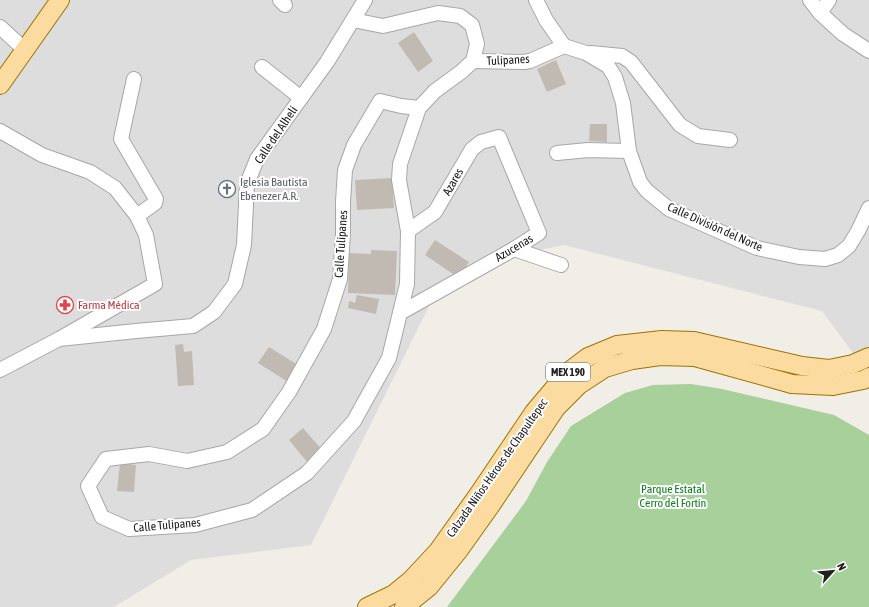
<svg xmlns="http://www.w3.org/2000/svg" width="869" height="607" viewBox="0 0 869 607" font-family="'Asap Condensed',sans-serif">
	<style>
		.residential { fill: #dedddd }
		.forest { fill: #a7d09b }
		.building { fill: #c1bab2 }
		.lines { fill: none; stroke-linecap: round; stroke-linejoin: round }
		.minor-casing { stroke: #a7a7a7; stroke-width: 16 }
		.major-casing { stroke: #9c7400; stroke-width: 20 }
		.minor { stroke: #fff; stroke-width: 14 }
		.major { stroke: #fcdba0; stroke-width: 18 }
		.labels { text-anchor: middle; stroke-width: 4; stroke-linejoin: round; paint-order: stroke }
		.shield { fill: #fff; stroke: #636363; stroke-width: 1 }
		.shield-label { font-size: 11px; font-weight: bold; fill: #202020 }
		.street-label { font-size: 12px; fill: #202020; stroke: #fff }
		.worship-label { font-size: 12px; fill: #5b616d; stroke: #fff; text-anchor: start }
		.health-label { font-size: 12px; fill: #be3a42; stroke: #fff; text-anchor: start }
		.park-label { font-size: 12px; fill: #0b801e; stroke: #fff }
	</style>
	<rect width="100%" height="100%" fill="#f0eee6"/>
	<!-- residential -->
	<path class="residential" d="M0 0H869V375L822 311 564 245 520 254 431 302 311 545 191 560 114 607H0Z"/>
	<!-- forest -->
	<path class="forest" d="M691 384 722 389 834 415 869 435V607H447L526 501 547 462 571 426 625 393 653 385Z"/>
	<!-- building -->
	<g class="building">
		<path d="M414 32 433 61 418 72 398 43Z"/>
		<path d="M556 60 566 84 547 92 537 69Z"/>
		<path d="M590 124H607V142L589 141Z"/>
		<path d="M392 178 394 208 357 210 355 180Z"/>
		<path d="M435 240 469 262 459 278 425 255Z"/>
		<path d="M371 250 397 251 395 295 348 293 349 253 371 254Z"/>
		<path d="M357 295 379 299 376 314 348 308 349 301 355 303Z"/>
		<path d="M183 344 184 352 192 351 194 385 178 386 175 345Z"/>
		<path d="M269 347 298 365 288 382 258 363Z"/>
		<path d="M303 428 322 450 308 463 289 440Z"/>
		<path d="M120 463 136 465 134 492 117 491Z"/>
	</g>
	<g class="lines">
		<!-- minor casing -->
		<g class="minor-casing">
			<g id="minor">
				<path d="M280 0 285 5"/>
				<path d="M536 0 546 20 564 46"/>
				<path d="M810 0 820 13 843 34 869 51"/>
				<path d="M820 13 829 0"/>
				<path d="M353 20 383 26 438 13 460 16 472 25 477 44 473 61 461 72 435 91 419 108 400 164 399 180 408 231 407 284 389 358 354 421 307 473 252 510 195 525 129 529 102 517 88 486 106 459 149 454 187 461 227 452 263 429 289 392 324 329 340 279 343 234V202L345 170 354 145 380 101 401 106 419 108"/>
				<path d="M0 27 25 50"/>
				<path d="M564 46 586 53 608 66 615 77 623 103 629 151 640 182 647 191 669 209 757 248 799 257 825 259 838 255 849 246 858 231 869 208"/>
				<path d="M591 53 622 56 631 62 680 125 698 136 730 140"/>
				<path d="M473 61 524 62 530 61 564 46"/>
				<path d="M262 67 301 98"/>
				<path d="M134 79 121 139 156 199 155 203 137 216"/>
				<path d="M0 131 42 155 90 172 115 188 137 216 146 235 155 284 59 339 0 370"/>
				<path d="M557 153 588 150 629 151"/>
				<path d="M514 249 561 265"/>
				<path d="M400 313 514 249 539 233 499 137 481 142 472 149 435 212 408 231"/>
				<path d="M59 339 136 331 193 326 214 312 235 284 244 245 247 184 257 159 327 62 365 0"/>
			</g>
		</g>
		<!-- major casing -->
		<g class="major-casing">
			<g id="major">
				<path d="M0 85 60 0"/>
				<path d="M367 607 394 594 411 580 438 551 478 495 534 412 567 373 588 357 617 345 662 340 694 341 802 366 829 369 853 364 869 357"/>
				<path d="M404 607 429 587 459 550 491 505 556 408 579 385 605 368 632 360 660 356 695 357 792 384 833 386 863 380 869 377"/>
			</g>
		</g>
		<!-- minor -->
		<use href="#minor" class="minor"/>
		<!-- major -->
		<use href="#major" class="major"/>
	</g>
	<!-- icons -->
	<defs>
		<g id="church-ring" transform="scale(0.9)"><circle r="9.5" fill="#fff" stroke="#6b7280" stroke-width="1.5"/><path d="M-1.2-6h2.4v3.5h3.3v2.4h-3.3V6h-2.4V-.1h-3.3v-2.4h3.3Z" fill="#6b7280"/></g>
		<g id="pharmacy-ring" transform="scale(0.9)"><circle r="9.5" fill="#fff" stroke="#e0444e" stroke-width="1.5"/><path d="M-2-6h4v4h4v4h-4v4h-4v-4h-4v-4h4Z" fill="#e0444e"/></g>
	</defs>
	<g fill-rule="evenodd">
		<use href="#church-ring" x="227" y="189"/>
		<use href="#pharmacy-ring" x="65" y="305"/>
	</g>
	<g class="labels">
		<!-- shield labels -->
		<rect class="shield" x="546" y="363" width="44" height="18" rx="3"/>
		<g class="shield-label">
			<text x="568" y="376">MEX 190</text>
		</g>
		<!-- street labels -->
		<g class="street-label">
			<text transform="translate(508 60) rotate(-3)" y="4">Tulipanes</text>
			<text transform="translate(276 135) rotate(-56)" y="4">Calle del Alhelí</text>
			<text transform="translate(453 182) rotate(-60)" y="4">Azares</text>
			<text transform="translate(715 227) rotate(24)" y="4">Calle División del Norte</text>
			<text transform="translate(341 244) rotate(-86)" y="4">Calle Tulipanes</text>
			<text transform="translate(514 248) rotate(-31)" y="4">Azucenas</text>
			<text transform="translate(497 468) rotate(-55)" y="4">Calzada Niños Héroes de Chapultepec</text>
			<text transform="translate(167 525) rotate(-5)" y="4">Calle Tulipanes</text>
		</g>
		<!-- worship labels -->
		<g class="worship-label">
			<text x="240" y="186">Iglesia Bautista<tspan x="240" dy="14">Ebenezer A.R.</tspan></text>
		</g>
		<!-- health labels -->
		<g class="health-label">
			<text x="78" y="309">Farma Médica</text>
		</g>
		<!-- park labels -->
		<g class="park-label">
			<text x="673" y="493">Parque Estatal<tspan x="673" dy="14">Cerro del Fortín</tspan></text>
		</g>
	</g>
	<!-- north arrow -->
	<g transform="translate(833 571) rotate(63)" stroke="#ffffff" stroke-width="3" paint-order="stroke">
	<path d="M0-3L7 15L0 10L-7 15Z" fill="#202020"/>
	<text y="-6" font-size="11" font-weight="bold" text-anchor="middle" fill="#202020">N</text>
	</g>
</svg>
